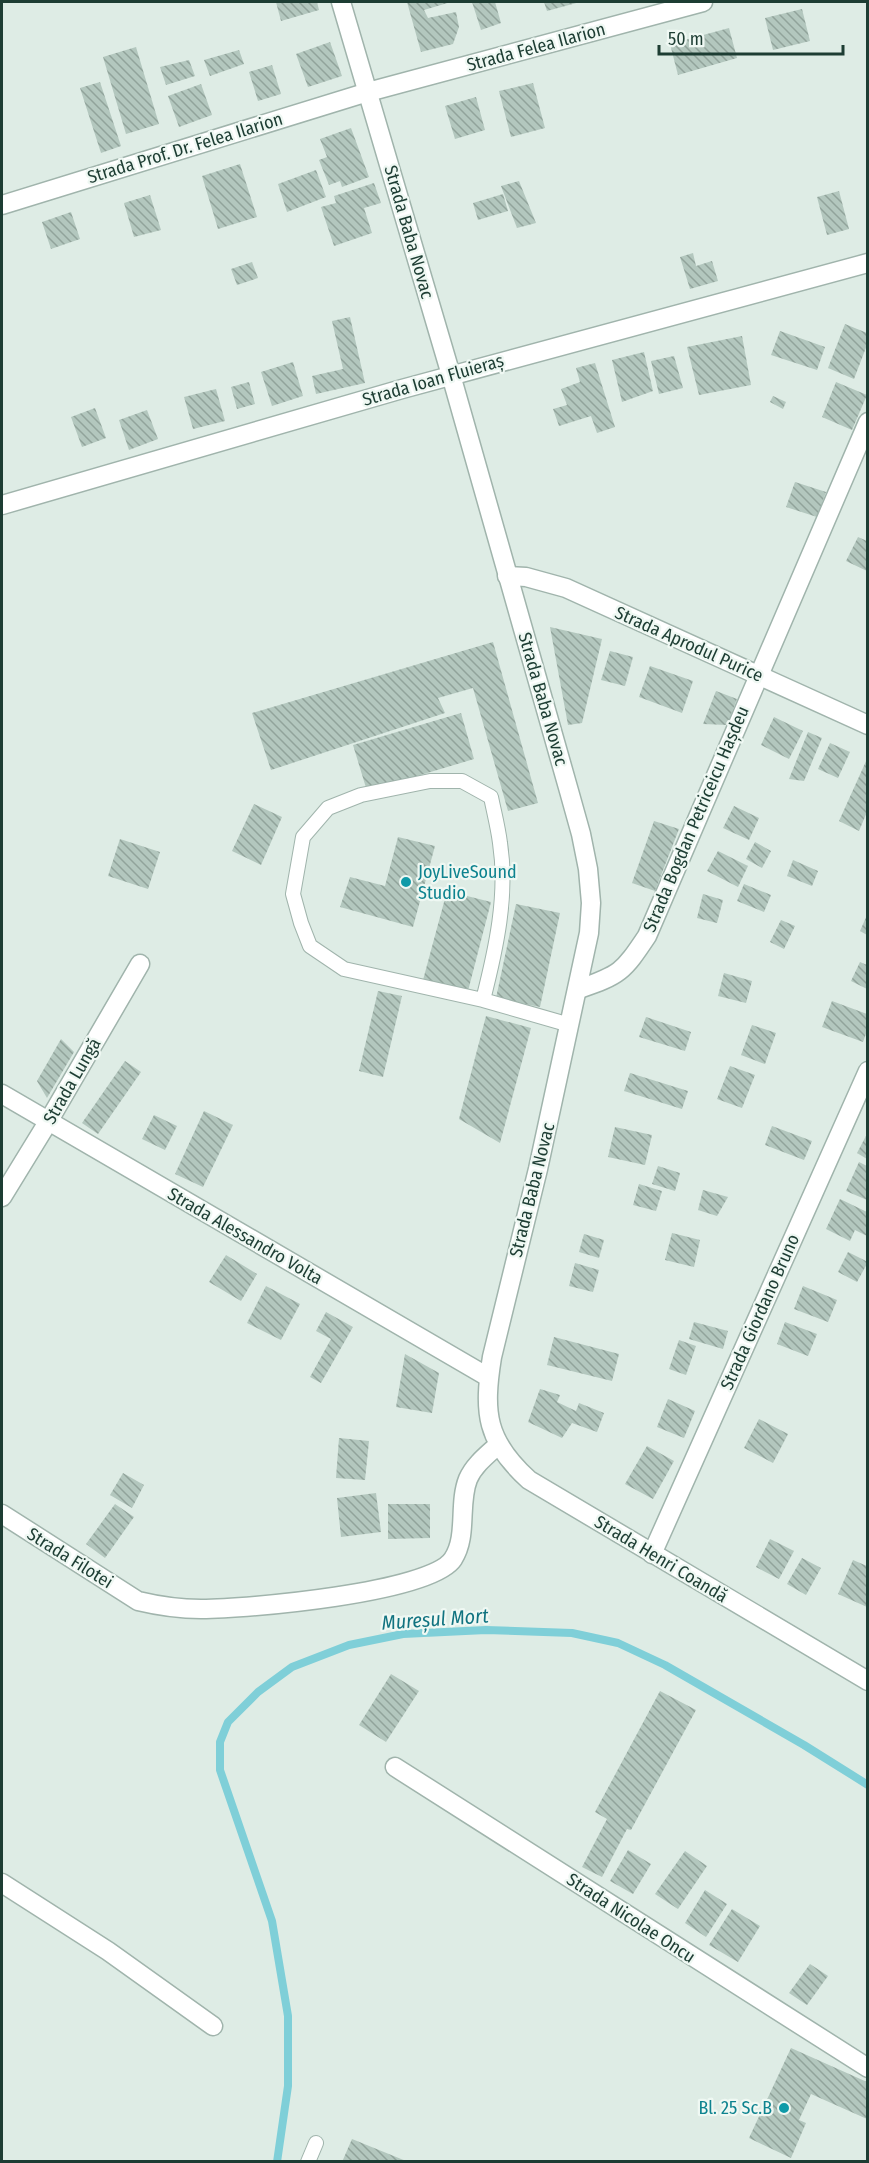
<svg xmlns="http://www.w3.org/2000/svg" width="869" height="2163" viewBox="0 0 869 2163" font-family="'Fira Sans Condensed',sans-serif">
	<style>
		.lines { fill: none; stroke-linecap: round; stroke-linejoin: round }
		.stream { stroke: #7fcfd8; stroke-width: 8 }
		.building { fill: url(#building-back-hatch) }
		.service-casing { stroke: #a0b4ac; stroke-width: 16 }
		.minor-casing { stroke: #a0b4ac; stroke-width: 21 }
		.tertiary-casing { stroke: #a0b4ac; stroke-width: 21 }
		.service { stroke: #fff; stroke-width: 14 }
		.minor { stroke: #fff; stroke-width: 18 }
		.tertiary { stroke: #fff; stroke-width: 18 }
		.culture-dot { fill: #0f9aa8; stroke: #eff8f3; stroke-width: 2 }
		.labels { text-anchor: middle; stroke-width: 4.5; stroke-linejoin: round; paint-order: stroke }
		.street-label { font-size: 18px; fill: #1d3d33; stroke: #eff8f3 }
		.culture-label { font-size: 18px; fill: #0d838f; stroke: #eff8f3; text-anchor: start }
		.water-label { font-size: 20px; font-style: italic; fill: #117380; stroke: #eff8f3 }
	</style>
	<defs>
		<pattern id="building-back-hatch" width="6" height="6" patternUnits="userSpaceOnUse" patternTransform="scale(1.5)"><rect width="6" height="6" fill="#b3c7be"/><path d="M-1 5l2 2M0 0l6 6M5-1l2 2" fill="none" stroke="#91a39b"/></pattern>
	</defs>
	<rect width="100%" height="100%" fill="#deece5"/>
	<g class="lines">
		<!-- stream -->
		<path class="stream" d="M277 2162 288 2086V2016L272 1921 220 1770V1742L228 1722 258 1692 292 1667 349 1645 403 1634 486 1630 572 1633 618 1643 665 1665 804 1745 868 1785"/>
	</g>
	<!-- building -->
	<g class="building">
		<path d="M276 2H317L319 10 281 21Z"/>
		<path d="M407 2H451L424 10 428 18 456 12 459 27 453 44 421 52Z"/>
		<path d="M472 2H495L501 23 481 30Z"/>
		<path d="M544 2H580L547 11Z"/>
		<path d="M802 9 810 41 773 50 765 18Z"/>
		<path d="M729 28 737 58 678 75 670 44Z"/>
		<path d="M330 42 342 76 308 87 296 54Z"/>
		<path d="M136 47 159 124 126 134 103 57Z"/>
		<path d="M239 50 244 64 210 76 204 60Z"/>
		<path d="M189 60 195 76 166 85 160 67Z"/>
		<path d="M272 65 281 94 258 101 249 72Z"/>
		<path d="M100 82 121 146 101 153 80 88Z"/>
		<path d="M533 83 545 128 511 137 499 91Z"/>
		<path d="M201 84 212 115 179 127 168 96Z"/>
		<path d="M476 97 485 130 455 139 445 106Z"/>
		<path d="M351 128 369 177 342 187 340 181 329 185 319 160 327 157 320 139Z"/>
		<path d="M240 164 257 217 218 229 202 176Z"/>
		<path d="M316 170 326 197 287 212 278 184Z"/>
		<path d="M519 181 536 223 517 228 501 186Z"/>
		<path d="M374 183 381 203 364 208 372 233 334 246 321 207 336 203 334 196Z"/>
		<path d="M839 191 849 229 827 235 817 197Z"/>
		<path d="M503 194 508 211 478 220 473 203Z"/>
		<path d="M150 195 161 230 134 237 124 203Z"/>
		<path d="M71 212 80 239 51 249 42 222Z"/>
		<path d="M693 253 696 266 712 261 718 281 690 289 680 257Z"/>
		<path d="M252 262 258 278 237 285 231 269Z"/>
		<path d="M350 317 365 383 316 394 312 376 343 369 332 321Z"/>
		<path d="M845 324 867 333V345L854 379 828 368Z"/>
		<path d="M780 331 825 347 817 370 771 355Z"/>
		<path d="M742 336 751 385 699 395 687 347Z"/>
		<path d="M644 352 653 391 622 402 612 360Z"/>
		<path d="M674 356 683 388 659 394 651 361Z"/>
		<path d="M293 362 303 396 272 406 261 372Z"/>
		<path d="M595 363 615 427 597 433 591 416 559 426 553 409 567 405 561 389 580 382 576 368Z"/>
		<path d="M249 382 255 404 237 409 231 387Z"/>
		<path d="M836 382 867 395 852 430 822 417Z"/>
		<path d="M216 389 225 421 193 429 184 397Z"/>
		<path d="M773 396 786 402 783 409 770 402Z"/>
		<path d="M95 408 106 438 82 447 71 417Z"/>
		<path d="M147 410 158 439 129 450 119 420Z"/>
		<path d="M795 482 826 492 817 517 786 507Z"/>
		<path d="M858 537 867 541V571L846 561Z"/>
		<path d="M550 627 602 639 582 723 568 725Z"/>
		<path d="M493 642 538 803 508 811 473 688 438 698 445 713 271 770 252 713Z"/>
		<path d="M610 651 633 657 625 686 601 680Z"/>
		<path d="M650 666 693 681 682 713 639 697Z"/>
		<path d="M716 691 737 699 727 725 703 724Z"/>
		<path d="M461 713 474 759 367 791 353 745Z"/>
		<path d="M774 717 803 731 789 759 761 745Z"/>
		<path d="M808 732 822 738 804 781 789 779Z"/>
		<path d="M830 743 850 752 838 778 818 769Z"/>
		<path d="M867 759V812L859 831 839 821Z"/>
		<path d="M254 804 282 817 261 865 232 851Z"/>
		<path d="M734 806 759 818 749 840 723 828Z"/>
		<path d="M654 821 679 829 655 891 632 883Z"/>
		<path d="M398 837 435 846 413 927 340 907 350 877 385 886Z"/>
		<path d="M120 839 160 852 148 889 108 876Z"/>
		<path d="M755 842 771 851 762 868 746 859Z"/>
		<path d="M718 851 748 866 738 887 707 871Z"/>
		<path d="M793 860 818 871 812 886 787 876Z"/>
		<path d="M744 884 771 895 764 912 737 901Z"/>
		<path d="M447 891 491 902 468 991 423 980Z"/>
		<path d="M703 894 723 900 717 923 697 918Z"/>
		<path d="M516 904 560 913 540 1007 496 998Z"/>
		<path d="M867 915V935L860 931Z"/>
		<path d="M781 920 795 926 784 949 770 942Z"/>
		<path d="M860 962 867 965V989L851 981Z"/>
		<path d="M724 973 752 981 746 1003 718 996Z"/>
		<path d="M378 991 402 996 383 1077 359 1071Z"/>
		<path d="M832 1001 867 1014V1031L863 1042 822 1027Z"/>
		<path d="M486 1016 531 1028 500 1143 459 1119Z"/>
		<path d="M646 1017 691 1032 685 1051 639 1037Z"/>
		<path d="M752 1025 776 1033 765 1064 741 1055Z"/>
		<path d="M61 1039 74 1052 47 1098 37 1081Z"/>
		<path d="M125 1061 141 1072 98 1134 82 1123Z"/>
		<path d="M730 1066 755 1075 742 1108 717 1099Z"/>
		<path d="M630 1073 688 1091 682 1109 624 1091Z"/>
		<path d="M204 1111 233 1125 203 1187 175 1174Z"/>
		<path d="M154 1115 177 1126 165 1150 142 1139Z"/>
		<path d="M772 1126 812 1141 804 1160 765 1145Z"/>
		<path d="M615 1127 652 1135 645 1165 608 1157Z"/>
		<path d="M867 1134V1159L857 1153Z"/>
		<path d="M859 1162 867 1166V1200L846 1191Z"/>
		<path d="M658 1166 680 1173 675 1191 652 1184Z"/>
		<path d="M639 1184 662 1191 656 1211 633 1205Z"/>
		<path d="M703 1190 728 1197 717 1216 698 1210Z"/>
		<path d="M840 1199 867 1212V1236L855 1230 850 1241 826 1229Z"/>
		<path d="M672 1233 700 1240 694 1267 665 1260Z"/>
		<path d="M584 1234 604 1240 599 1258 579 1252Z"/>
		<path d="M848 1252 868 1262 857 1282 838 1272Z"/>
		<path d="M226 1255 257 1274 241 1301 209 1282Z"/>
		<path d="M575 1263 599 1270 593 1292 569 1286Z"/>
		<path d="M266 1286 300 1304 281 1340 247 1323Z"/>
		<path d="M803 1286 837 1300 828 1322 794 1309Z"/>
		<path d="M326 1312 353 1327 321 1383 310 1377 331 1339 316 1331Z"/>
		<path d="M694 1322 728 1331 723 1349 689 1339Z"/>
		<path d="M785 1322 817 1334 808 1356 777 1344Z"/>
		<path d="M554 1337 619 1354 612 1381 547 1365Z"/>
		<path d="M679 1340 696 1346 686 1375 669 1369Z"/>
		<path d="M405 1354 439 1373 432 1413 396 1407Z"/>
		<path d="M540 1389 560 1395 557 1402 576 1411 579 1403 604 1413 597 1432 572 1423 562 1438 528 1422Z"/>
		<path d="M668 1399 695 1411 684 1438 657 1427Z"/>
		<path d="M759 1419 788 1434 773 1463 744 1448Z"/>
		<path d="M339 1438 369 1441 365 1480 336 1478Z"/>
		<path d="M647 1446 674 1461 653 1499 625 1484Z"/>
		<path d="M123 1473 144 1485 132 1508 110 1495Z"/>
		<path d="M376 1493 381 1532 341 1537 337 1498Z"/>
		<path d="M115 1504 134 1517 105 1558 86 1544Z"/>
		<path d="M388 1504H430V1538L388 1539Z"/>
		<path d="M770 1539 794 1551 779 1579 756 1567Z"/>
		<path d="M802 1558 821 1568 806 1595 787 1584Z"/>
		<path d="M853 1560 867 1566V1607L838 1594Z"/>
		<path d="M391 1674 419 1691 386 1742 359 1725Z"/>
		<path d="M660 1691 696 1710 631 1830 627 1829 602 1877 582 1867 607 1819 595 1812Z"/>
		<path d="M628 1850 651 1864 633 1894 610 1881Z"/>
		<path d="M685 1851 707 1866 678 1909 655 1894Z"/>
		<path d="M705 1890 727 1904 706 1937 685 1923Z"/>
		<path d="M732 1909 760 1926 738 1962 709 1945Z"/>
		<path d="M810 1964 828 1976 807 2005 789 1993Z"/>
		<path d="M791 2048 867 2082V2119L811 2094 799 2120 806 2123 791 2158 749 2138Z"/>
		<path d="M352 2139 406 2161V2162H342Z"/>
	</g>
	<g class="lines">
		<!-- service casing -->
		<g class="service-casing">
			<g id="service">
				<path d="M483 1000C496 949 508 895 500 843 498 827 494 812 491 797L462 781H430L361 795 328 808 303 837 293 894 301 923 310 946 344 969 483 1000 570 1025"/>
				<path d="M308 2162 316 2143"/>
			</g>
		</g>
		<!-- minor casing -->
		<g class="minor-casing">
			<g id="minor">
				<path d="M2 205 368 92 703 2"/>
				<path d="M2 505 402 389 868 263"/>
				<path d="M579 989C620 975 623 972 647 936L868 422"/>
				<path d="M2 1094 488 1377"/>
				<path d="M2 1197 48 1122 140 964"/>
				<path d="M2 1514 138 1601C159 1606 180 1609 201 1609 245 1609 431 1593 453 1559 468 1536 458 1504 468 1479 474 1465 487 1455 498 1445"/>
				<path d="M652 1554 868 1071"/>
				<path d="M395 1767 868 2068"/>
				<path d="M2 1883 108 1951 213 2026"/>
			</g>
		</g>
		<!-- tertiary casing -->
		<g class="tertiary-casing">
			<g id="tertiary">
				<path d="M341 2 451 375 569 791 581 834 588 869 591 903 589 933 538 1169 492 1357C483 1413 486 1441 529 1480L868 1681"/>
				<path d="M507 576 526 577 566 588 868 725"/>
			</g>
		</g>
		<!-- service -->
		<use href="#service" class="service"/>
		<!-- minor -->
		<use href="#minor" class="minor"/>
		<!-- tertiary -->
		<use href="#tertiary" class="tertiary"/>
	</g>
	<!-- markers -->
	<g class="culture-dot">
		<circle cx="406" cy="882" r="6"/>
		<circle cx="784" cy="2108" r="6"/>
	</g>
	<g class="labels">
		<!-- street labels -->
		<g class="street-label">
			<text transform="translate(536 47) rotate(-15)" y="6">Strada Felea Ilarion</text>
			<text transform="translate(185 148) rotate(-17)" y="6">Strada Prof. Dr. Felea Ilarion</text>
			<text transform="translate(409 232) rotate(74)" y="6">Strada Baba Novac</text>
			<text transform="translate(433 380) rotate(-16)" y="6">Strada Ioan Fluieraș</text>
			<text transform="translate(689 644) rotate(24)" y="6">Strada Aprodul Purice</text>
			<text transform="translate(543 699) rotate(74)" y="6">Strada Baba Novac</text>
			<text transform="translate(696 819) rotate(-67)" y="6">Strada Bogdan Petriceicu Hașdeu</text>
			<text transform="translate(72 1081) rotate(-60)" y="6">Strada Lungă</text>
			<text transform="translate(532 1190) rotate(-76)" y="6">Strada Baba Novac</text>
			<text transform="translate(245 1236) rotate(30)" y="6">Strada Alessandro Volta</text>
			<text transform="translate(760 1312) rotate(-66)" y="6">Strada Giordano Bruno</text>
			<text transform="translate(70 1558) rotate(32)" y="6">Strada Filotei</text>
			<text transform="translate(661 1559) rotate(31)" y="6">Strada Henri Coandă</text>
			<text transform="translate(631 1918) rotate(33)" y="6">Strada Nicolae Oncu</text>
		</g>
		<!-- culture labels -->
		<g class="culture-label">
			<text x="418" y="878">JoyLiveSound<tspan x="418" dy="21">Studio</tspan></text>
			<text x="772" y="2114" text-anchor="end">Bl. 25 Sc.B</text>
		</g>
		<!-- water labels -->
		<g class="water-label">
			<text transform="translate(435 1619) rotate(-4)" y="7">Mureșul Mort</text>
		</g>
	</g>
	<!-- border -->
	<rect width="869" height="2163" fill="none" stroke="#1d3d33" stroke-width="6"/>
	<!-- scale -->
	<path d="M659 45v9h184v-9" fill="none" stroke="#1d3d33" stroke-width="3"/>
	<text x="668" y="45" font-size="18" fill="#1d3d33" stroke="#eff8f3" stroke-width="4.5" paint-order="stroke">50 m</text>
</svg>
